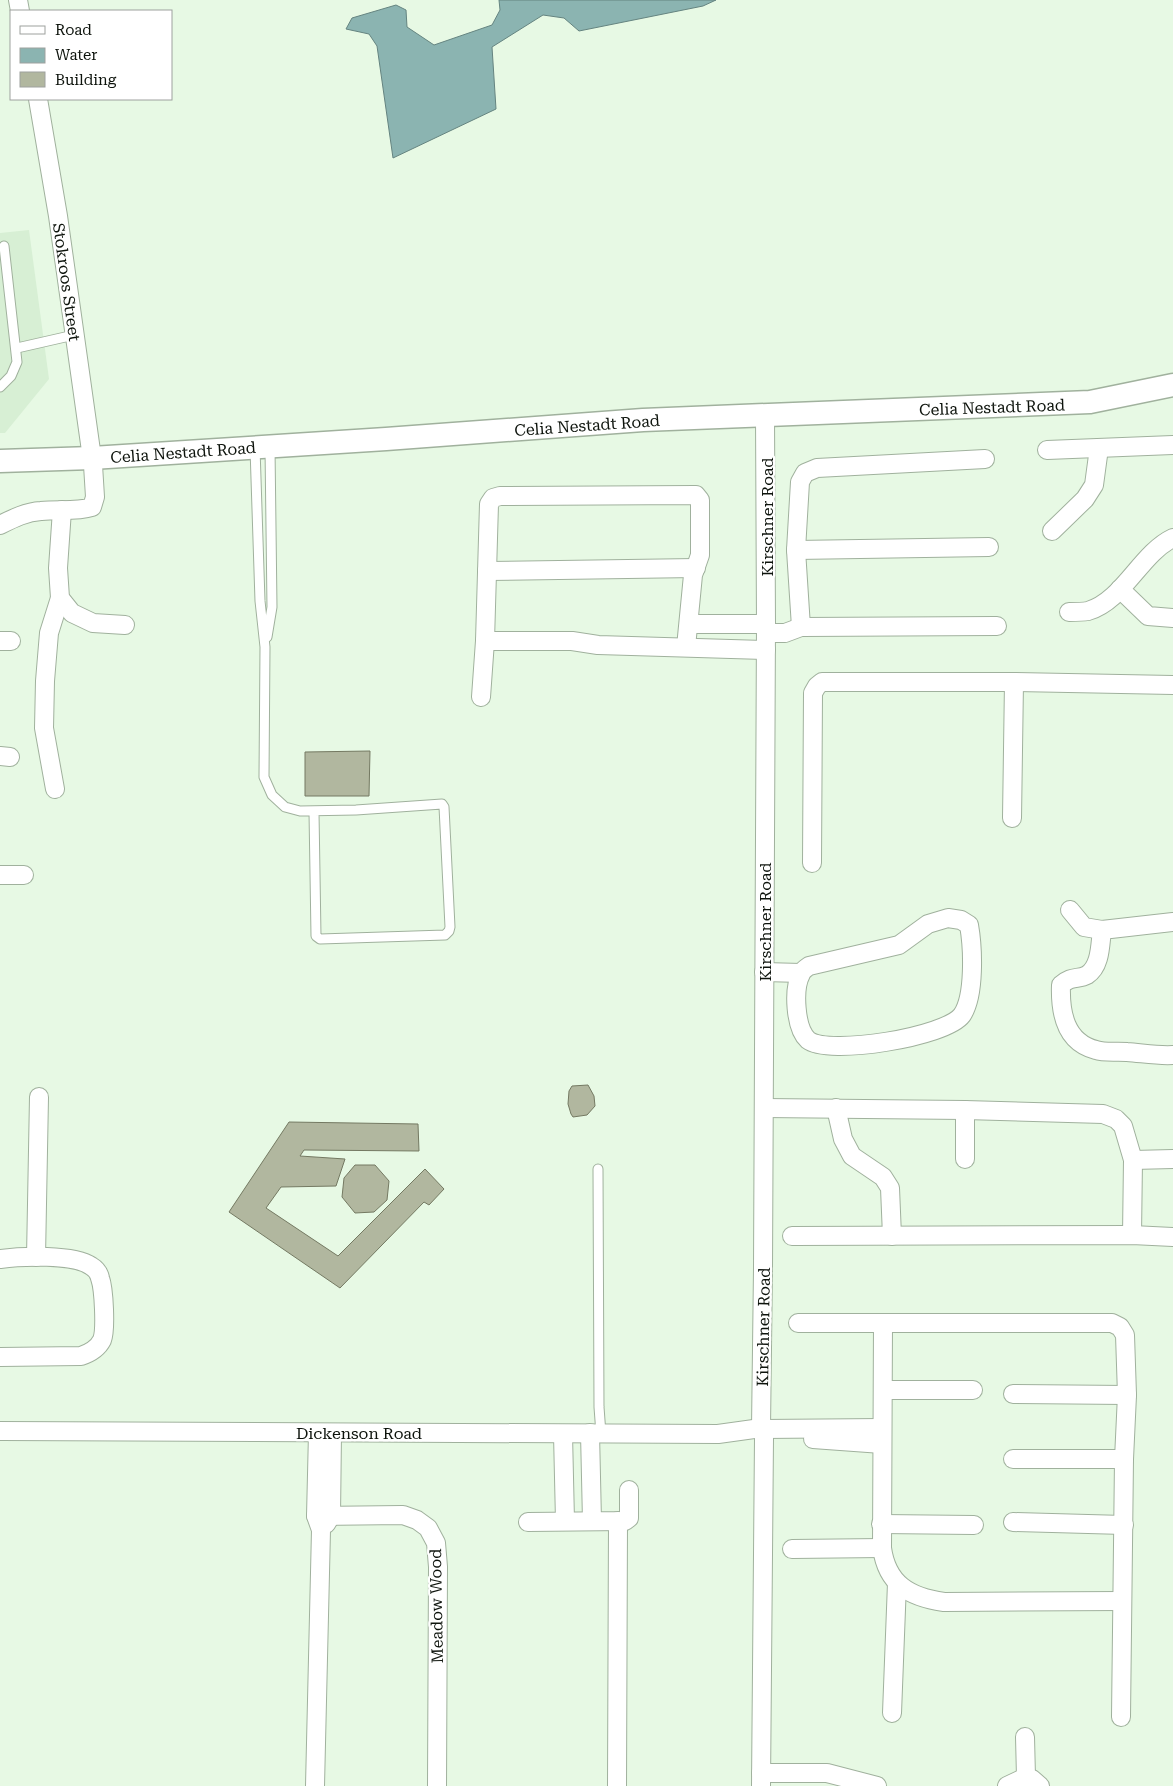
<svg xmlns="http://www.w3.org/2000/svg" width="1173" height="1786" viewBox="0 0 1173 1786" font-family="'Roboto Serif',serif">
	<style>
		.built { fill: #d7efd4 }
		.water { fill: #8bb4b1; stroke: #658480 }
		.building { fill: #b1b79f; stroke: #747962 }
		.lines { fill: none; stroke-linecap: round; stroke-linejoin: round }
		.service-casing { stroke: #a0b19d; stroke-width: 11 }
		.minor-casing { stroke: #a0b19d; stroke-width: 20 }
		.tertiary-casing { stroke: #a0b19d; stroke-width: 25 }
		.service { stroke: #fff; stroke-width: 9 }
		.minor { stroke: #fff; stroke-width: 18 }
		.tertiary { stroke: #fff; stroke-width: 22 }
		.labels { text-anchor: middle; stroke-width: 4.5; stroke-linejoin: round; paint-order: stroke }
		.street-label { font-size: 16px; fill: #0d130c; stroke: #fff }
	</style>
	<rect width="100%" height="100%" fill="#e7f9e4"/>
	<!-- built -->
	<path class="built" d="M29 230 49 379 5 433H0V233Z"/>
	<!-- water -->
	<path class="water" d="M499 0H716L703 6 579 31 564 18 543 15 492 47 496 109 393 158 377 46 369 34 346 29 352 18 396 5 406 10 407 27 434 45 492 25 500 10Z"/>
	<!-- building -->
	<g class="building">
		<path d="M370 751 369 796H305V752Z"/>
		<path d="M588 1085 594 1096 595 1106 587 1115 573 1117 571 1114 568 1104 569 1091 572 1086Z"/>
		<path d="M289 1122 418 1124 419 1151 304 1150 300 1156 345 1159 336 1186 281 1187 266 1208 338 1256 425 1169 444 1189 429 1205 424 1202 340 1288 229 1212Z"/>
		<path d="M355 1165H375L389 1181 387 1200 374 1212 355 1213 342 1197 344 1178Z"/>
	</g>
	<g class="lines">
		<!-- service casing -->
		<g class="service-casing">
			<g id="service">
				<path d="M17 348 74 335"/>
				<path d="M0 387 11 376 17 362 4 246"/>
				<path d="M255 448 260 601 265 647 264 777 272 795 285 807 300 811 356 810 442 804 444 807 450 927 449 931 445 935 320 939 316 936 314 812"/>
				<path d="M267 637 272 607 270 448"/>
				<path d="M598 1169 599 1407 601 1434"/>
			</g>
		</g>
		<!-- minor casing -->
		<g class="minor-casing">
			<g id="minor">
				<path d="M18 0 20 11"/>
				<path d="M1047 450 1173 445"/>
				<path d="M62 510 58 568 60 598 72 613 93 623 125 625"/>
				<path d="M0 525C14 518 26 512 41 511 58 509 76 512 92 507L95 497 93 465 58 216 38 99"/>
				<path d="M1052 531 1085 499 1094 485 1099 448"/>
				<path d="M796 550 989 547"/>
				<path d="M487 571 696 568"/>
				<path d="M1120 589 1148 616 1173 618"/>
				<path d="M1069 612C1075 612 1082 612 1088 611 1123 601 1141 553 1173 538"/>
				<path d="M689 624H766"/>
				<path d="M801 627 796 550 800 482 805 473 817 468 985 459"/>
				<path d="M766 633H785L801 627 997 626"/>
				<path d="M0 641H11"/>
				<path d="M485 641H572L598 645 766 650"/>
				<path d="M481 697 485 641 489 504 493 498 500 496 696 495 700 500V555L693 575 686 647"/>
				<path d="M0 756 10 757"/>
				<path d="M55 789 44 728 45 681 49 633 60 598"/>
				<path d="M1012 818 1014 682"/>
				<path d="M812 863 813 693 817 686 822 682H1014L1173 685"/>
				<path d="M0 875H24"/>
				<path d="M1070 910 1084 927 1102 930"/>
				<path d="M948 918 961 920 969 925C973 948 975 996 962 1015 946 1037 828 1056 808 1040 795 1028 793 989 801 974 802 971 806 968 809 966L899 945 928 924Z"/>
				<path d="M1173 922 1102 930C1100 944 1101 966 1087 975 1078 980 1072 975 1061 985 1060 1012 1065 1042 1096 1050 1105 1053 1117 1051 1127 1052 1142 1053 1157 1056 1173 1055"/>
				<path d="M764 972 801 973"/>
				<path d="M764 1108 965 1110 1103 1114 1116 1119 1123 1126 1133 1160 1132 1235"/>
				<path d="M836 1108 843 1139 852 1156 883 1177 890 1188 892 1236"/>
				<path d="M965 1159V1110"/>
				<path d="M1133 1160 1173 1159"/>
				<path d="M792 1236 1132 1235 1173 1237"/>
				<path d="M36 1257 39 1097"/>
				<path d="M0 1259C21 1256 74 1254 91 1266 96 1269 99 1273 100 1278 104 1289 106 1330 102 1340 98 1348 90 1353 81 1356L0 1357"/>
				<path d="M798 1323H1112L1120 1327 1125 1335 1127 1395 1124 1459 1121 1717"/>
				<path d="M883 1324 882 1548C887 1584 909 1597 944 1602L1122 1601"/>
				<path d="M883 1390H973"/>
				<path d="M1013 1394 1127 1395"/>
				<path d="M761 1428 763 1269 766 624 765 415"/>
				<path d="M763 1429 882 1428"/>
				<path d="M0 1431 718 1434 754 1429"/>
				<path d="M590 1433 592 1521"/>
				<path d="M563 1434 565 1521"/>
				<path d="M813 1439 882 1444"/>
				<path d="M1013 1459H1124"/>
				<path d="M316 1516 403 1515 417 1520 428 1528 436 1543 438 1567 437 1786"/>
				<path d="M528 1522 625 1521 629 1518V1490"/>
				<path d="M1013 1522 1124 1525"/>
				<path d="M326 1524 331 1516 332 1433"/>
				<path d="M881 1524 974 1525"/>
				<path d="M792 1549 882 1548"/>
				<path d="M892 1713 897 1583"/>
				<path d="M1025 1737 1026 1777"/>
				<path d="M761 1773H827L877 1786"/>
				<path d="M315 1786 321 1530 316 1516 318 1433"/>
				<path d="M617 1786 618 1521"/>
				<path d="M761 1786 764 1438"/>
				<path d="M1007 1786 1026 1777 1032 1779 1040 1786"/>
			</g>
		</g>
		<!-- tertiary casing -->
		<g class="tertiary-casing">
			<path id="tertiary" d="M0 461 92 458 386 439 643 420 1090 402 1173 385"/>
		</g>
		<!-- service -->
		<use href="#service" class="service"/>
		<!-- minor -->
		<use href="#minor" class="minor"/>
		<!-- tertiary -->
		<use href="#tertiary" class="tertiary"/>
	</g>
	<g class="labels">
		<!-- street labels -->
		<g class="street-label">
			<text transform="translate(67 282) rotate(82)" y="6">Stokroos Street</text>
			<text transform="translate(992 407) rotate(-2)" y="6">Celia Nestadt Road</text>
			<text transform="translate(587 425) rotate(-4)" y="6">Celia Nestadt Road</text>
			<text transform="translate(183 452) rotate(-4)" y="6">Celia Nestadt Road</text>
			<text transform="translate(767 517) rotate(-90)" y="6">Kirschner Road</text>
			<text transform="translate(765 922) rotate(-90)" y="6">Kirschner Road</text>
			<text transform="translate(763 1327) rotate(-89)" y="6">Kirschner Road</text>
			<text x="359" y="1439">Dickenson Road</text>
			<text transform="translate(436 1606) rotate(-91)" y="6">Meadow Wood</text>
		</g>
	</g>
	<!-- legend -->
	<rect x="10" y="10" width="162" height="90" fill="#ffffff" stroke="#9ea19e"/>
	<rect x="20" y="26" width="25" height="8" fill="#ffffff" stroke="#9ea19e"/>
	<text x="55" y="35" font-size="15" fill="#0d130c">Road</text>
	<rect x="20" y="48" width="25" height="15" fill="#8bb4b1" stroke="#9ea19e"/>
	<text x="55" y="60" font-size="15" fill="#0d130c">Water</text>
	<rect x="20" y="72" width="25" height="15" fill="#b1b79f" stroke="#9ea19e"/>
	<text x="55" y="85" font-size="15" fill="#0d130c">Building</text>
</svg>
